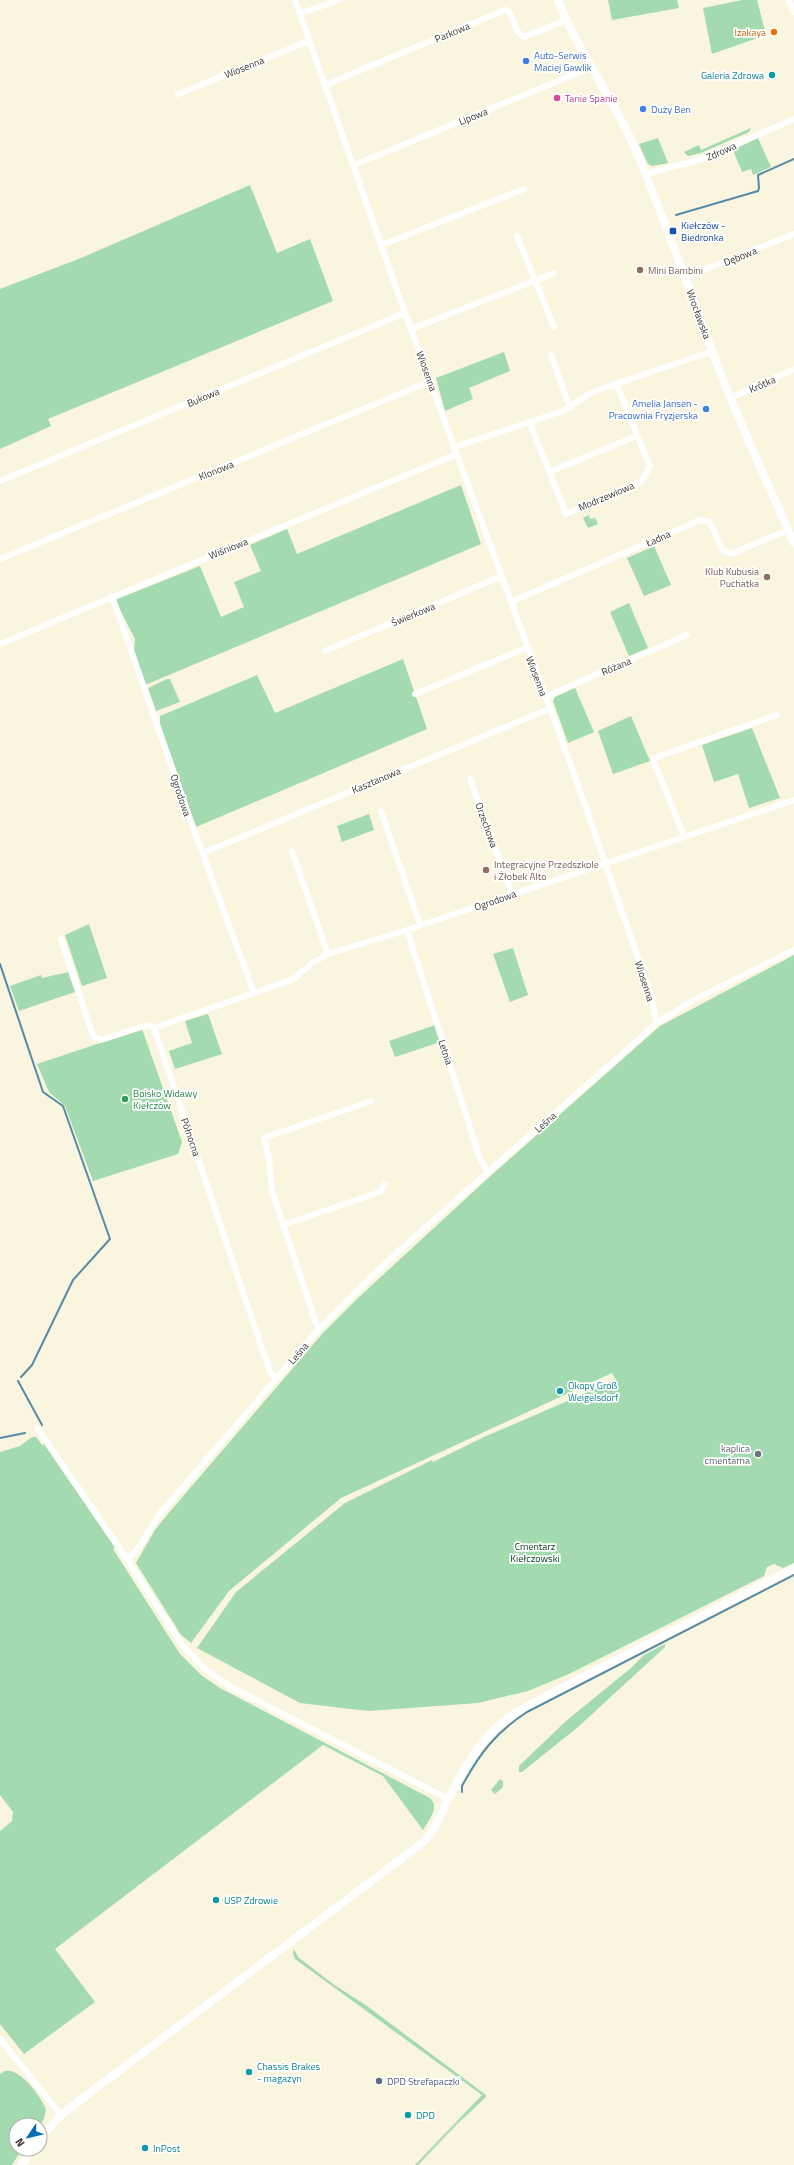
<svg xmlns="http://www.w3.org/2000/svg" width="794" height="2165" viewBox="0 0 794 2165" font-family="'Titillium Web',sans-serif">
	<style>
		.green { fill: #a4daaf }
		.lines { fill: none; stroke-linecap: round; stroke-linejoin: round }
		.stream { stroke: #548ba6; stroke-width: 2 }
		.street { stroke: #fff; stroke-width: 6 }
		.secondary { stroke: #fff; stroke-width: 8 }
		.food-dot { fill: #e8710a; stroke: #fff; stroke-width: 1.5 }
		.shop-dot { fill: #3f7fe0; stroke: #fff; stroke-width: 1.5 }
		.culture-dot { fill: #0f9aa8; stroke: #fff; stroke-width: 1.5 }
		.hotel-dot { fill: #d1479c; stroke: #fff; stroke-width: 1.5 }
		.transit-dot { fill: #1a4fb4; stroke: #fff; stroke-width: 1.5 }
		.education-dot { fill: #8d6e63; stroke: #fff; stroke-width: 1.5 }
		.leisure-dot { fill: #2e9e5b; stroke: #fff; stroke-width: 1.5 }
		.worship-dot { fill: #6b7280; stroke: #fff; stroke-width: 1.5 }
		.service-dot { fill: #5c6f8a; stroke: #fff; stroke-width: 1.5 }
		.labels { text-anchor: middle; stroke-width: 3.5; stroke-linejoin: round; paint-order: stroke }
		.street-label { font-size: 10px; fill: #37362d; stroke: #fff }
		.food-label { font-size: 10px; fill: #c56008; stroke: #fff; text-anchor: end }
		.shop-label { font-size: 10px; fill: #366cbe; stroke: #fff; text-anchor: start }
		.culture-label { font-size: 10px; fill: #0d838f; stroke: #fff; text-anchor: start }
		.hotel-label { font-size: 10px; fill: #b23c85; stroke: #fff; text-anchor: start }
		.transit-label { font-size: 10px; fill: #164399; stroke: #fff; text-anchor: start }
		.education-label { font-size: 10px; fill: #785e54; stroke: #fff; text-anchor: start }
		.leisure-label { font-size: 10px; fill: #27864d; stroke: #fff; text-anchor: start }
		.worship-label { font-size: 10px; fill: #5b616d; stroke: #fff; text-anchor: end }
		.park-label { font-size: 10px; fill: #033717; stroke: #fff }
		.service-label { font-size: 10px; fill: #4e5e75; stroke: #fff; text-anchor: start }
	</style>
	<rect width="100%" height="100%" fill="#f9f5df"/>
	<!-- green -->
	<g class="green">
		<path d="M608 0H677L679 8 612 20Z"/>
		<path d="M742 0H757L766 35 712 54 703 8Z"/>
		<path d="M751 128 749 132 701 153 688 156 684 152 699 145 701 150Z"/>
		<path d="M658 138 668 163 652 166 648 164 639 144Z"/>
		<path d="M758 138 771 167 753 175 751 169 742 172 733 150Z"/>
		<path d="M250 185 277 253 310 239 333 301 48 419 51 426 0 449V289L81 258Z"/>
		<path d="M504 352 510 371 469 388 473 399 445 411 436 378Z"/>
		<path d="M461 485 481 544 145 685 134 651 135 639 115 600 200 566 221 617 244 607 234 582 261 571 250 545 287 529 297 554Z"/>
		<path d="M589 515 590 519 595 518 598 524 588 528 583 518Z"/>
		<path d="M654 546 671 585 644 596 627 558Z"/>
		<path d="M629 603 648 648 629 656 610 612Z"/>
		<path d="M403 659 427 729 196 827 160 724V716L257 675 275 713Z"/>
		<path d="M167 679H170L180 702 156 711 148 688Z"/>
		<path d="M575 688 594 732 568 743 553 701 555 697Z"/>
		<path d="M631 716 650 761 613 774 598 731Z"/>
		<path d="M752 728 780 798 749 808 738 774 714 782 702 745Z"/>
		<path d="M369 814 374 830 342 842 337 826Z"/>
		<path d="M89 924 107 978 82 986 65 935Z"/>
		<path d="M513 948 528 995 510 1002 493 954Z"/>
		<path d="M794 955V1563L783 1568 774 1564 767 1567 764 1576 569 1674 528 1691 478 1703 368 1711 300 1703 197 1648 236 1592 345 1503 432 1460 433 1462 484 1437 616 1380 612 1373 341 1498 229 1591 191 1643 181 1635 136 1563 155 1530 167 1515 323 1333 358 1298 486 1180 660 1026Z"/>
		<path d="M68 972 75 992 19 1011 10 986 41 975 42 978Z"/>
		<path d="M208 1014 222 1054 175 1069 169 1051 192 1043 185 1021Z"/>
		<path d="M435 1025 440 1042 395 1057 389 1041Z"/>
		<path d="M142 1029 182 1142 178 1154 93 1181 65 1106 49 1092 37 1064Z"/>
		<path d="M32 1437H36L42 1445 44 1444 115 1548 113 1549 180 1654 201 1675 220 1688 430 1798C440 1808 429 1819 423 1830L383 1776 323 1745 55 1949 95 2002 24 2054 0 2024V1831L12 1821 13 1812 0 1795V1452L20 1446Z"/>
		<path d="M665 1644V1647L578 1727 522 1772H519V1766L566 1721 631 1668 644 1655Z"/>
		<path d="M500 1779 503 1781V1787L495 1794 491 1790Z"/>
		<path d="M294 1949 298 1957 333 1984 367 2006 486 2095 485 2098 457 2124 418 2165H415L482 2095 295 1959 293 1953Z"/>
		<path d="M5 2071C21 2068 40 2096 46 2109L44 2119 40 2125H16V2149H22L12 2165H0V2074Z"/>
	</g>
	<g class="lines">
		<!-- stream -->
		<g class="stream">
			<path d="M676 215 758 191 759 188 758 175 794 159"/>
			<path d="M0 964 43 1092 63 1106 110 1239 73 1280 32 1365 21 1377"/>
			<path d="M18 1381 42 1425"/>
			<path d="M0 1438 25 1433"/>
			<path d="M462 1792V1786C480 1753 495 1733 527 1712L794 1575"/>
		</g>
		<!-- street -->
		<g class="street">
			<path d="M295 0 405 313 572 768 650 992 657 1023"/>
			<path d="M789 0 794 12"/>
			<path d="M300 14 338 0"/>
			<path d="M325 85 505 10 509 11 518 32 524 37 566 20"/>
			<path d="M178 94 309 41"/>
			<path d="M354 165 592 67"/>
			<path d="M646 174 702 159 794 119"/>
			<path d="M517 236 554 327"/>
			<path d="M382 245 524 189"/>
			<path d="M686 277 794 234"/>
			<path d="M412 329 554 273"/>
			<path d="M551 355 570 408"/>
			<path d="M731 398 794 369"/>
			<path d="M531 421 532 429 566 514 635 484 642 481 650 466 616 383"/>
			<path d="M455 447 563 411 592 392 713 351"/>
			<path d="M549 472 637 436"/>
			<path d="M0 481 405 313"/>
			<path d="M0 559 431 381"/>
			<path d="M112 596 190 819 254 993"/>
			<path d="M511 602 700 520 710 522 723 551 731 554 788 530"/>
			<path d="M0 644 457 454"/>
			<path d="M325 651 502 576"/>
			<path d="M415 694 526 648"/>
			<path d="M545 697 687 635"/>
			<path d="M470 779 512 894"/>
			<path d="M381 811 420 925"/>
			<path d="M684 836 654 762V758L777 715"/>
			<path d="M292 851 328 954"/>
			<path d="M203 853 549 709"/>
			<path d="M407 930 480 1159 488 1172"/>
			<path d="M61 939 93 1036 101 1040 148 1025 154 1028 270 1372 276 1379"/>
			<path d="M154 1028 294 979 312 963 328 954 407 930 794 800"/>
			<path d="M283 1225 380 1192 385 1184"/>
			<path d="M320 1328 316 1323 272 1191 269 1158 264 1138 371 1101"/>
			<path d="M38 1429 127 1559 182 1645 205 1669 231 1687 448 1799"/>
			<path d="M127 1559C142 1548 151 1524 163 1510L320 1328 361 1287 401 1249 657 1023 694 1000 794 950"/>
			<path d="M0 2039 61 2115"/>
		</g>
		<!-- secondary -->
		<g class="secondary">
			<path d="M558 0C579 54 615 100 637 153 668 227 693 302 722 377 744 433 770 488 794 543"/>
			<path d="M40 2138 61 2115 79 2101 422 1843C434 1832 440 1816 447 1801 466 1763 486 1728 525 1707L794 1568"/>
			<path d="M21 2165 32 2149"/>
		</g>
	</g>
	<!-- markers -->
	<circle class="food-dot" cx="774" cy="32" r="4"/>
	<g class="shop-dot">
		<circle cx="526" cy="61" r="4"/>
		<circle cx="643" cy="109" r="4"/>
		<circle cx="706" cy="409" r="4"/>
	</g>
	<g class="culture-dot">
		<circle cx="772" cy="75" r="4"/>
		<circle cx="560" cy="1391" r="4"/>
		<circle cx="216" cy="1900" r="4"/>
		<circle cx="249" cy="2072" r="4"/>
		<circle cx="408" cy="2115" r="4"/>
		<circle cx="145" cy="2148" r="4"/>
	</g>
	<circle class="hotel-dot" cx="557" cy="98" r="4"/>
	<rect class="transit-dot" x="669" y="227" width="8" height="8" rx="2"/>
	<g class="education-dot">
		<circle cx="640" cy="270" r="4"/>
		<circle cx="767" cy="577" r="4"/>
		<circle cx="486" cy="870" r="4"/>
	</g>
	<circle class="leisure-dot" cx="125" cy="1099" r="4"/>
	<circle class="worship-dot" cx="758" cy="1454" r="4"/>
	<circle class="service-dot" cx="379" cy="2081" r="4"/>
	<g class="labels">
		<!-- street labels -->
		<g class="street-label">
			<text transform="translate(452 32) rotate(-23)" y="4">Parkowa</text>
			<text transform="translate(244 67) rotate(-22)" y="4">Wiosenna</text>
			<text transform="translate(473 116) rotate(-22)" y="4">Lipowa</text>
			<text transform="translate(721 151) rotate(-24)" y="4">Zdrowa</text>
			<text transform="translate(740 256) rotate(-22)" y="4">Dębowa</text>
			<text transform="translate(699 314) rotate(70)" y="4">Wrocławska</text>
			<text transform="translate(427 371) rotate(70)" y="4">Wiosenna</text>
			<text transform="translate(762 384) rotate(-24)" y="4">Krótka</text>
			<text transform="translate(203 397) rotate(-23)" y="4">Bukowa</text>
			<text transform="translate(216 470) rotate(-22)" y="4">Klonowa</text>
			<text transform="translate(606 496) rotate(-23)" y="4">Modrzewiowa</text>
			<text transform="translate(658 538) rotate(-24)" y="4">Ładna</text>
			<text transform="translate(228 548) rotate(-22)" y="4">Wiśniowa</text>
			<text transform="translate(413 614) rotate(-23)" y="4">Świerkowa</text>
			<text transform="translate(616 666) rotate(-23)" y="4">Różana</text>
			<text transform="translate(537 676) rotate(69)" y="4">Wiosenna</text>
			<text transform="translate(376 780) rotate(-23)" y="4">Kasztanowa</text>
			<text transform="translate(181 795) rotate(71)" y="4">Ogrodowa</text>
			<text transform="translate(487 825) rotate(70)" y="4">Orzechowa</text>
			<text transform="translate(495 900) rotate(-19)" y="4">Ogrodowa</text>
			<text transform="translate(645 981) rotate(72)" y="4">Wiosenna</text>
			<text transform="translate(446 1052) rotate(72)" y="4">Letnia</text>
			<text transform="translate(545 1122) rotate(-42)" y="4">Leśna</text>
			<text transform="translate(191 1137) rotate(71)" y="4">Północna</text>
			<text transform="translate(298 1353) rotate(-50)" y="4">Leśna</text>
		</g>
		<!-- food labels -->
		<g class="food-label">
			<text x="766" y="36">Izakaya</text>
		</g>
		<!-- shop labels -->
		<g class="shop-label">
			<text x="534" y="59">Auto-Serwis<tspan x="534" dy="12">Maciej Gawlik</tspan></text>
			<text x="651" y="113">Duży Ben</text>
			<text x="698" y="407" text-anchor="end">Amelia Jansen -<tspan x="698" dy="12">Pracownia Fryzjerska</tspan></text>
		</g>
		<!-- culture labels -->
		<g class="culture-label">
			<text x="764" y="79" text-anchor="end">Galeria Zdrowa</text>
			<text x="568" y="1389">Okopy Groß<tspan x="568" dy="12">Weigelsdorf</tspan></text>
			<text x="224" y="1904">USP Zdrowie</text>
			<text x="257" y="2070">Chassis Brakes<tspan x="257" dy="12">- magazyn</tspan></text>
			<text x="416" y="2119">DPD</text>
			<text x="153" y="2152">InPost</text>
		</g>
		<!-- hotel labels -->
		<g class="hotel-label">
			<text x="565" y="102">Tanie Spanie</text>
		</g>
		<!-- transit labels -->
		<g class="transit-label">
			<text x="681" y="229">Kiełczów -<tspan x="681" dy="12">Biedronka</tspan></text>
		</g>
		<!-- education labels -->
		<g class="education-label">
			<text x="648" y="274">Mini Bambini</text>
			<text x="759" y="575" text-anchor="end">Klub Kubusia<tspan x="759" dy="12">Puchatka</tspan></text>
			<text x="494" y="868">Integracyjne Przedszkole<tspan x="494" dy="12">i Żłobek Alto</tspan></text>
		</g>
		<!-- leisure labels -->
		<g class="leisure-label">
			<text x="133" y="1097">Boisko Widawy<tspan x="133" dy="12">Kiełczów</tspan></text>
		</g>
		<!-- worship labels -->
		<g class="worship-label">
			<text x="750" y="1452">kaplica<tspan x="750" dy="12">cmentarna</tspan></text>
		</g>
		<!-- park labels -->
		<g class="park-label">
			<text x="535" y="1550">Cmentarz<tspan x="535" dy="12">Kiełczowski</tspan></text>
		</g>
		<!-- service labels -->
		<g class="service-label">
			<text x="387" y="2085">DPD Strefapaczki</text>
		</g>
	</g>
	<!-- north arrow -->
	<g transform="translate(28 2137) rotate(235)"><circle r="19" fill="#ffffff" stroke="#afafab"/>
	<path d="M0-3L7 15L0 10L-7 15Z" fill="#006fba"/>
	<text y="-6" font-size="11" font-weight="bold" text-anchor="middle" fill="#37362d">N</text>
	</g>
</svg>
